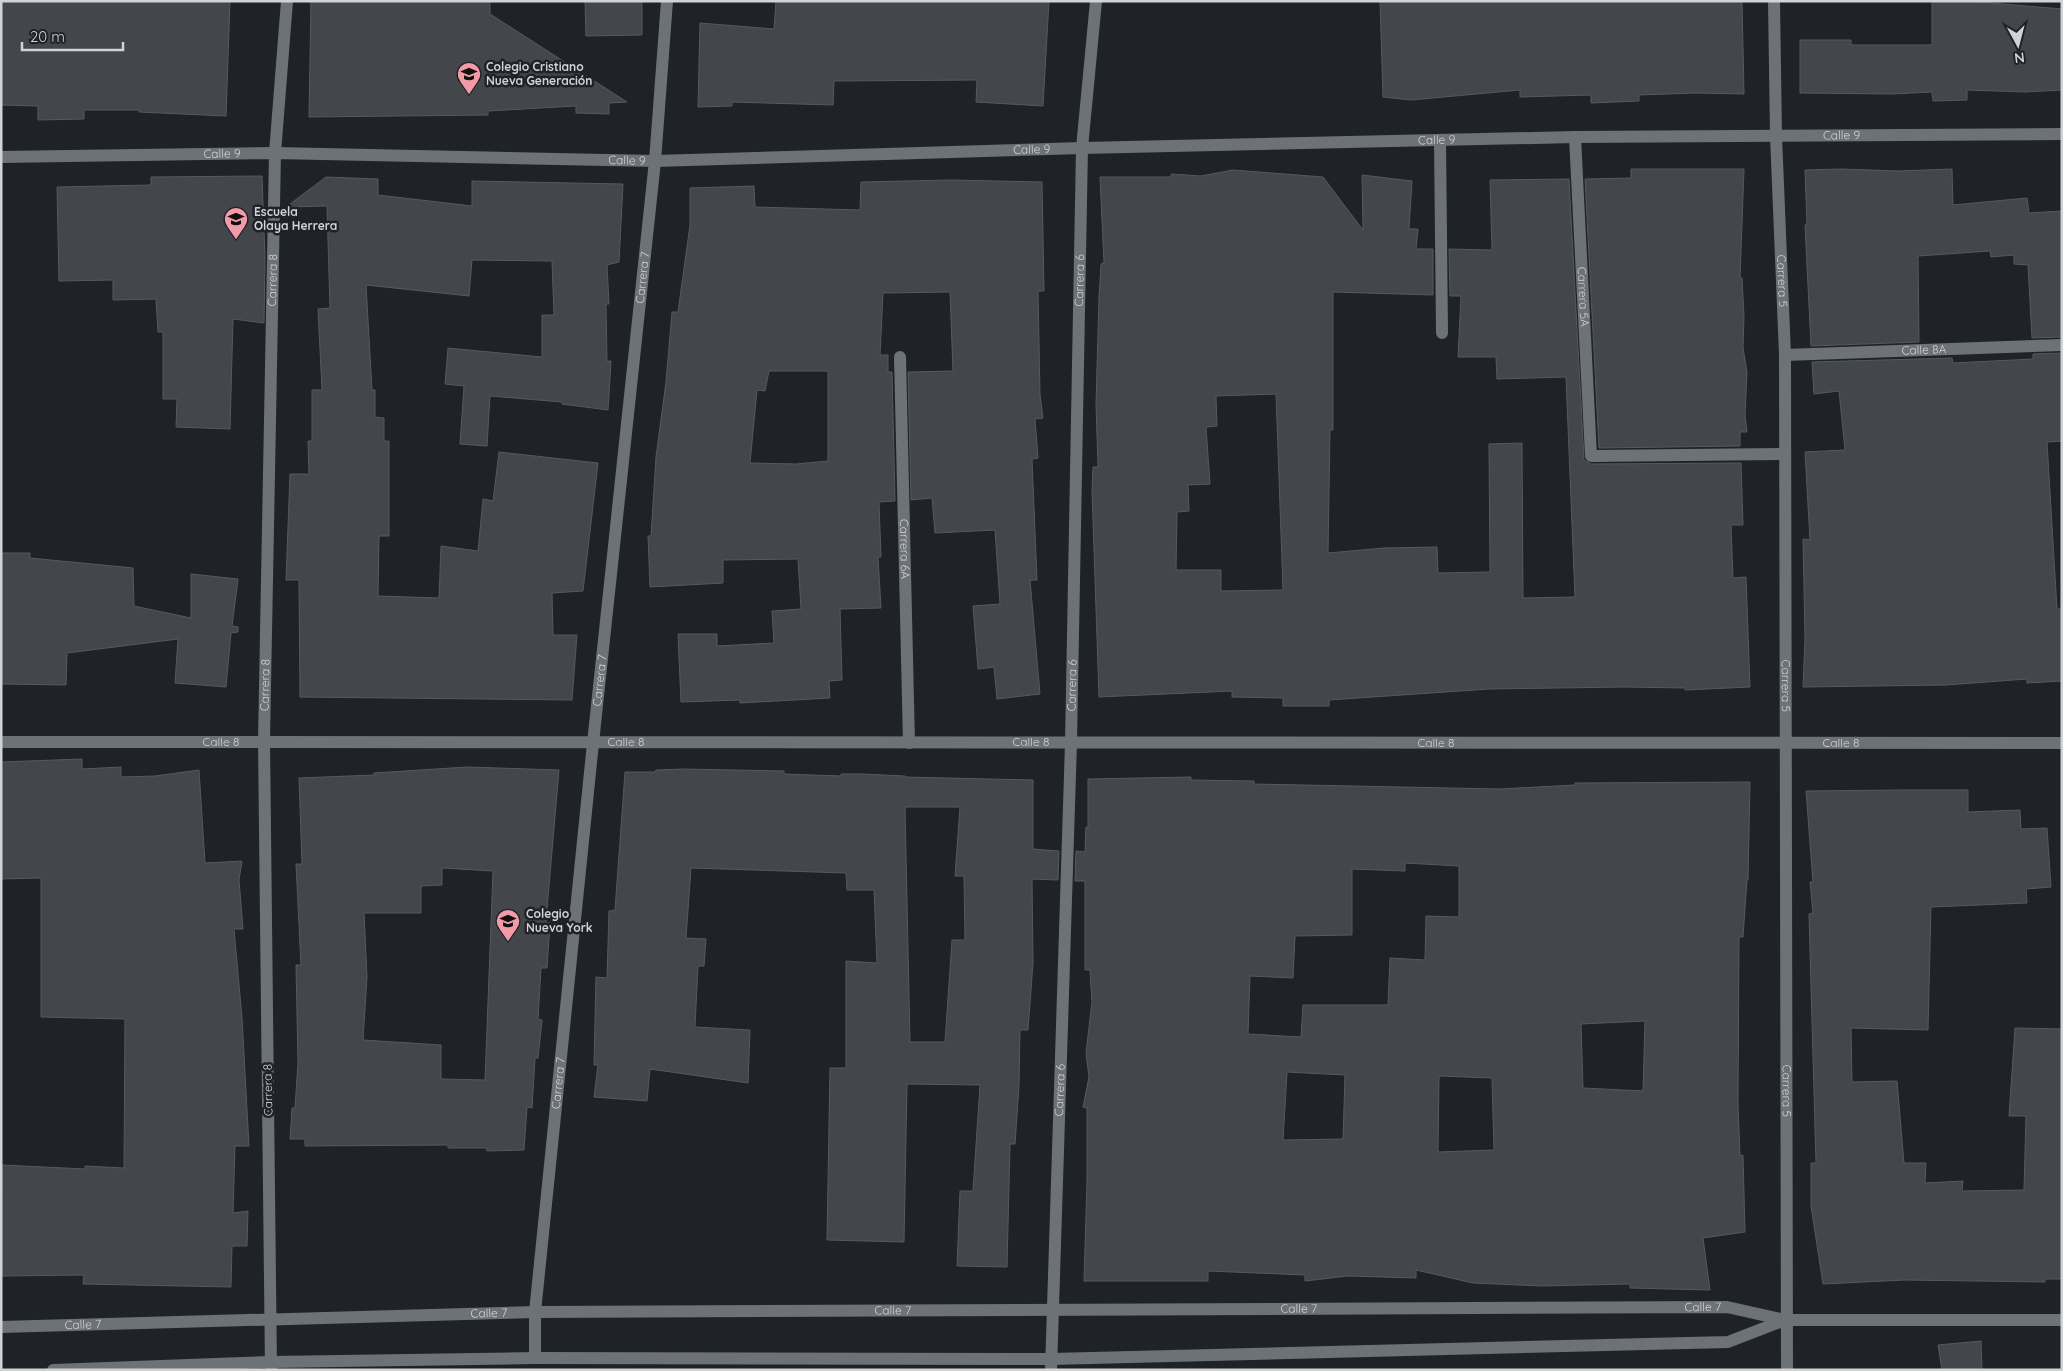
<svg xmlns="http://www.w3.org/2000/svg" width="2063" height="1371" viewBox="0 0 2063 1371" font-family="Quicksand,sans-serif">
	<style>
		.building { fill: #43474b; stroke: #565a5e; fill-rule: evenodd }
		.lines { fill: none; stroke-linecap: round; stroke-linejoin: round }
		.service { stroke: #6d7276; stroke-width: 12 }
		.minor { stroke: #6d7276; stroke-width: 12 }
		.tertiary { stroke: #6d7276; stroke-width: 12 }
		.labels { text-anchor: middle; stroke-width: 5; stroke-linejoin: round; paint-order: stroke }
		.poi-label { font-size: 12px; font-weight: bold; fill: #d1d3d6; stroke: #1f2226; text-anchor: start }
		.street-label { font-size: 12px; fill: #d1d3d6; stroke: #1f2226 }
	</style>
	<rect width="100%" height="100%" fill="#1f2226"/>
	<!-- building -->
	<g class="building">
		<path d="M1 1H230L226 116 139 112V110H84V119L38 120V106L1 105Z"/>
		<path d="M311 1H490V14L627 102 609 103V114L576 113V106L488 111V115L309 117Z"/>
		<path d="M585 1H642V35L586 36Z"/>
		<path d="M776 1H1049L1043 106 976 102 977 80 834 81 833 105 732 102V106L698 107 700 23 774 29Z"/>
		<path d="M1380 1H1742L1744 94 1695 93 1639 95V101L1591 103V95L1520 97V90L1411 100 1383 97Z"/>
		<path d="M1932 1H1967L2062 9V90L2024 92 1967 90V100L1933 101 1932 92 1892 94 1800 93V40H1851V45H1932Z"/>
		<path d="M1631 169H1744L1740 278H1742L1744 317 1743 348 1747 372 1745 415 1747 432H1740V446L1599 448 1585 179 1631 178Z"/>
		<path d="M1841 169 1899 171 1952 169 1953 205 2027 198 2029 213 2062 211V337L2032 338 2028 265 2014 264V255L1991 257 1990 251 1918 256 1919 342 1811 346 1805 225H1807L1805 170Z"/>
		<path d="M1233 170 1323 177 1363 230 1362 175 1412 181 1409 229H1418L1416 249H1433V295L1333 292V430H1330L1328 553 1384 548 1437 547 1438 573 1490 572 1489 444 1522 443 1523 598 1575 597 1566 377 1497 379 1496 357H1458L1461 296H1450L1449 249 1492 250 1490 180 1569 179 1584 460 1591 464 1741 463 1743 525H1731L1733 578 1746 577 1750 687 1685 690V688L1625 687 1489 689 1329 700V706H1283V698L1232 697V691L1099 697 1092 490 1093 467H1098L1096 404 1099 297 1101 264 1104 263 1100 177H1171V174L1201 176ZM1276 394 1283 590 1221 591V570H1176L1177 512 1189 511 1188 485 1210 484 1206 427 1217 426 1216 396Z"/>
		<path d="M262 176 265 257 264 323 233 319 230 429 176 427 177 399H163V332H158L156 299 113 300V280L59 281 57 187 151 185V177Z"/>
		<path d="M326 177 378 179V195L472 206V181L623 184 619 262 607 265 609 304H606L607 361H611L608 410 562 404V402L490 396 487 446 460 444 464 386 445 384 448 348 542 357V315H554L552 261 472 260 469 296 366 285 372 390H375V417L384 418V441H389V536H379L378 596 439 598 441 546 478 551 483 499 493 501 499 452 598 463 583 591 552 593 553 635H577L572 700 300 697 299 580H286L290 474H309L308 441H312V390H322L318 309 330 308 327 206 286 207Z"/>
		<path d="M951 180 1042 182 1044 291H1038L1040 395 1043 418 1035 419 1038 458 1032 459 1037 580H1030L1040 694 997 699 994 667 978 669 973 606 1000 604 995 530 935 533 932 498 911 500 908 372 953 371 950 292 883 293 880 355H888V372H892L895 501 879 502 881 557H878L881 608 840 609 842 680 829 681 830 698 740 703V700L681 702 678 634H717V646L774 643 772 611 801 609 798 559 723 560V583L650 587 648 536H651L656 457 666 382 672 312H678L690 225V188L754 186 755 207 860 210 861 182ZM769 371H828V461L796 464 750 463 757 390 765 391Z"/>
		<path d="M2062 353V441L2047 442 2057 609H2062V681L2027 683V679L1946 685 1803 687 1805 638 1803 539 1810 540 1805 452 1845 450 1839 391 1814 394 1812 362 1952 358 1953 363 2033 359V354Z"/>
		<path d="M1 553H30V558L133 568 134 606 191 618V574L238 579 232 626 238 627V632L231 633 226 687 175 683 178 639 67 653 66 685 1 684Z"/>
		<path d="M82 759V769L121 767V777L155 776 199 770 205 863 242 861 239 880 243 929H234L242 1018 249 1146H235L233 1213 248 1211 247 1246H232L231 1287 83 1284 84 1275 1 1276 2 1165 85 1169V1166L124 1168 125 1019 41 1017V878L1 879V762Z"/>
		<path d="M467 767 559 770 547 909 546 923H550L547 968H541L538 1019 542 1020 538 1058H535L532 1108 527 1107 524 1150 487 1151V1148H448V1145L305 1146V1139H290L292 1108H295L298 1063 296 965H301L296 864H302L299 778 374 775V773ZM442 868 493 871 485 1080 441 1079V1045L363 1040 367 977 364 913H421V886L442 885Z"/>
		<path d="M683 769 784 771V774L841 776V774H862L905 776V777L1033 780V849L1059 851 1058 880 1032 879 1033 963 1028 1030H1020L1019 1085 1015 1144H1010L1007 1267 957 1266 960 1191H973L980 1085 907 1084 904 1242 827 1240 830 1068H846V961L877 963 874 890H847L846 873 691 868 686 938 706 939 704 966H698L695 1027 750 1030 748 1083 650 1069 647 1101 594 1097 598 1065H594L596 977 607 978 609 911 615 910 625 772H655L656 770ZM905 807H960L955 876H964L965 940H952L945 1042H910Z"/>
		<path d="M1191 777V780L1254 781V784L1500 789 1575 785V783L1750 782 1748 880H1747L1743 937H1739L1738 1103 1740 1156 1743 1155 1745 1232 1703 1238 1710 1290 1630 1288V1284L1541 1286 1473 1283 1416 1270V1278L1348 1276 1305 1281V1275L1208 1271V1281H1084L1087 1182V1108L1083 1107 1089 1077 1086 1053 1092 1002 1090 970H1085V881H1075L1076 851 1085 852 1086 827H1088V779ZM1405 863 1459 866V917L1426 916 1425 960 1390 958 1388 1005H1303L1301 1037 1248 1034 1250 976 1293 978 1295 936 1352 935V869L1405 871ZM1645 1021 1643 1091 1583 1088 1581 1024ZM1287 1072 1345 1075 1343 1139 1283 1140ZM1439 1076 1492 1078 1494 1150 1438 1152Z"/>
		<path d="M1901 790H1968V812L2020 810 2021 829 2047 828 2051 887 2026 889 2027 903 1931 907 1928 1030 1851 1028 1852 1082 1897 1081 1904 1163H1926L1925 1183 1963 1181 1962 1191 2024 1190 2026 1116H2009L2015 1028 2062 1029V1279H2045V1282L1905 1280 1823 1284 1811 1206V1163H1816L1809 914 1813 913 1810 882H1813L1806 791Z"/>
		<path d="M1981 1341 1982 1370H1942L1938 1345Z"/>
	</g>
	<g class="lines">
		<!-- service -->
		<path class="service" d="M1440 140 1442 333"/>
		<!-- minor -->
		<g class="minor">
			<path id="s1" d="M1575 137 1591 456 1785 454"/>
			<path id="s2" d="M1 157 275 153 655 161 1082 148 1575 137 2062 134"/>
			<path id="s3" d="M1785 355 2062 345"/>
			<path id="s4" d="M900 357 909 743"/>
			<path id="s5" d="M1 742 2062 743"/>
			<path id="s6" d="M1 1327 535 1312 1727 1307 1785 1320H2062"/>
			<path id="s7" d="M535 1358V1312L593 743 655 161 667 1"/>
			<path d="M53 1370 271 1362 535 1358 1051 1359 1728 1342 1785 1320"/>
			<path id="s8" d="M271 1370 264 740 275 153 287 1"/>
			<path id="s9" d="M1051 1370 1071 743 1082 148 1096 1"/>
		</g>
		<!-- tertiary -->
		<path class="tertiary" id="s10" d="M1774 1 1776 136 1785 355 1787 1370"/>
	</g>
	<!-- icons -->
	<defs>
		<g id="school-pin" transform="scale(1.25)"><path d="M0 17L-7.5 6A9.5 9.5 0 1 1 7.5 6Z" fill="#f39aa9" stroke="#1f2226"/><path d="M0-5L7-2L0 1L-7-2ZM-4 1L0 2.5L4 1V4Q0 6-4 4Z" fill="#111"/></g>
	</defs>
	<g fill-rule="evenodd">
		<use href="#school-pin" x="469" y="74"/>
		<use href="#school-pin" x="236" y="219"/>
		<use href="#school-pin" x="508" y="921"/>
	</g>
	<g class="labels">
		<!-- poi labels -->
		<g class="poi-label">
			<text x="486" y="71">Colegio Cristiano<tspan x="486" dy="14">Nueva Generación</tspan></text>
			<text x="254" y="216">Escuela<tspan x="254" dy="14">Olaya Herrera</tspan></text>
			<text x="526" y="918">Colegio<tspan x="526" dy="14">Nueva York</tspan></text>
		</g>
		<!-- street labels -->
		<g class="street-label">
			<text dy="4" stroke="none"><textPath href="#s2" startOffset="1841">Calle 9</textPath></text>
			<text dy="4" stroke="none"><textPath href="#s2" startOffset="1436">Calle 9</textPath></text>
			<text dy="4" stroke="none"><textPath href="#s2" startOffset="1031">Calle 9</textPath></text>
			<text dy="4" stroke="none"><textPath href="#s2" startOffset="221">Calle 9</textPath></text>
			<text dy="4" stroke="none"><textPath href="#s2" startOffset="626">Calle 9</textPath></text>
			<text dy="4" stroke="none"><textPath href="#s7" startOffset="1086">Carrera 7</textPath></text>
			<text dy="4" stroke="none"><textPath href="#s8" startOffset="1090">Carrera 8</textPath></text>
			<text dy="4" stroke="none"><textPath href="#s9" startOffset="1090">Carrera 6</textPath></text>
			<text dy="4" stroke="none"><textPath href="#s10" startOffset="280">Carrera 5</textPath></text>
			<text dy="4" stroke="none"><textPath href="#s1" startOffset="160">Carrera 5A</textPath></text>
			<text dy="4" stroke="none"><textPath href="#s3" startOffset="139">Calle 8A</textPath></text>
			<text dy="4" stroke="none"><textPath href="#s4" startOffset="192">Carrera 6A</textPath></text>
			<text dy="4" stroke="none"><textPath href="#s7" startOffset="681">Carrera 7</textPath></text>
			<text dy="4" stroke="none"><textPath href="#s8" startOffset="685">Carrera 8</textPath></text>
			<text dy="4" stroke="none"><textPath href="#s9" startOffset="685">Carrera 6</textPath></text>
			<text dy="4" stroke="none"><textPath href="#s10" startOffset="685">Carrera 5</textPath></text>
			<text dy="4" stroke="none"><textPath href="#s5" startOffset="220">Calle 8</textPath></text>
			<text dy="4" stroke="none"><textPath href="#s5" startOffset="625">Calle 8</textPath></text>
			<text dy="4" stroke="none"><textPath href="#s5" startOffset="1030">Calle 8</textPath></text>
			<text dy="4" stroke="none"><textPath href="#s5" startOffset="1435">Calle 8</textPath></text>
			<text dy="4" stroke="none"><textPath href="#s5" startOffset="1840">Calle 8</textPath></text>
			<text dy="4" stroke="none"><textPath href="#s7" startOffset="276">Carrera 7</textPath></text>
			<text transform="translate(268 1090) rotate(-91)" y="4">Carrera 8</text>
			<text dy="4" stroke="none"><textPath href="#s9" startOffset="280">Carrera 6</textPath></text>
			<text dy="4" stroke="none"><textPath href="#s10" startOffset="1090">Carrera 5</textPath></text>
			<text dy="4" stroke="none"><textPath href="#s6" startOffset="1702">Calle 7</textPath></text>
			<text dy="4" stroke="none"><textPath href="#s6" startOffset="1298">Calle 7</textPath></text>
			<text dy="4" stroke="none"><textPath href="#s6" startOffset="892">Calle 7</textPath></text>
			<text dy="4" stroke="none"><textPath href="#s6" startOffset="488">Calle 7</textPath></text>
			<text dy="4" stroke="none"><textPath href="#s6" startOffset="82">Calle 7</textPath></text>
		</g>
	</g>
	<!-- border -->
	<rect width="2063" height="1371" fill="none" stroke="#d1d3d6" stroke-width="5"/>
	<!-- north arrow -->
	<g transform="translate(2018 45) rotate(173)" stroke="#1f2226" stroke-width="4" paint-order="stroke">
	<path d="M0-4L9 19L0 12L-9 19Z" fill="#d1d3d6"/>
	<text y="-8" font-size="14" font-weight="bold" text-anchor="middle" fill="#d1d3d6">N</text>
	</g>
	<!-- scale -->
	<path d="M22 42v8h101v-8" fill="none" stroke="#d1d3d6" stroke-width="2.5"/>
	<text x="30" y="42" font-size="15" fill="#d1d3d6" stroke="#1f2226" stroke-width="4" paint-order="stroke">20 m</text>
</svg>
